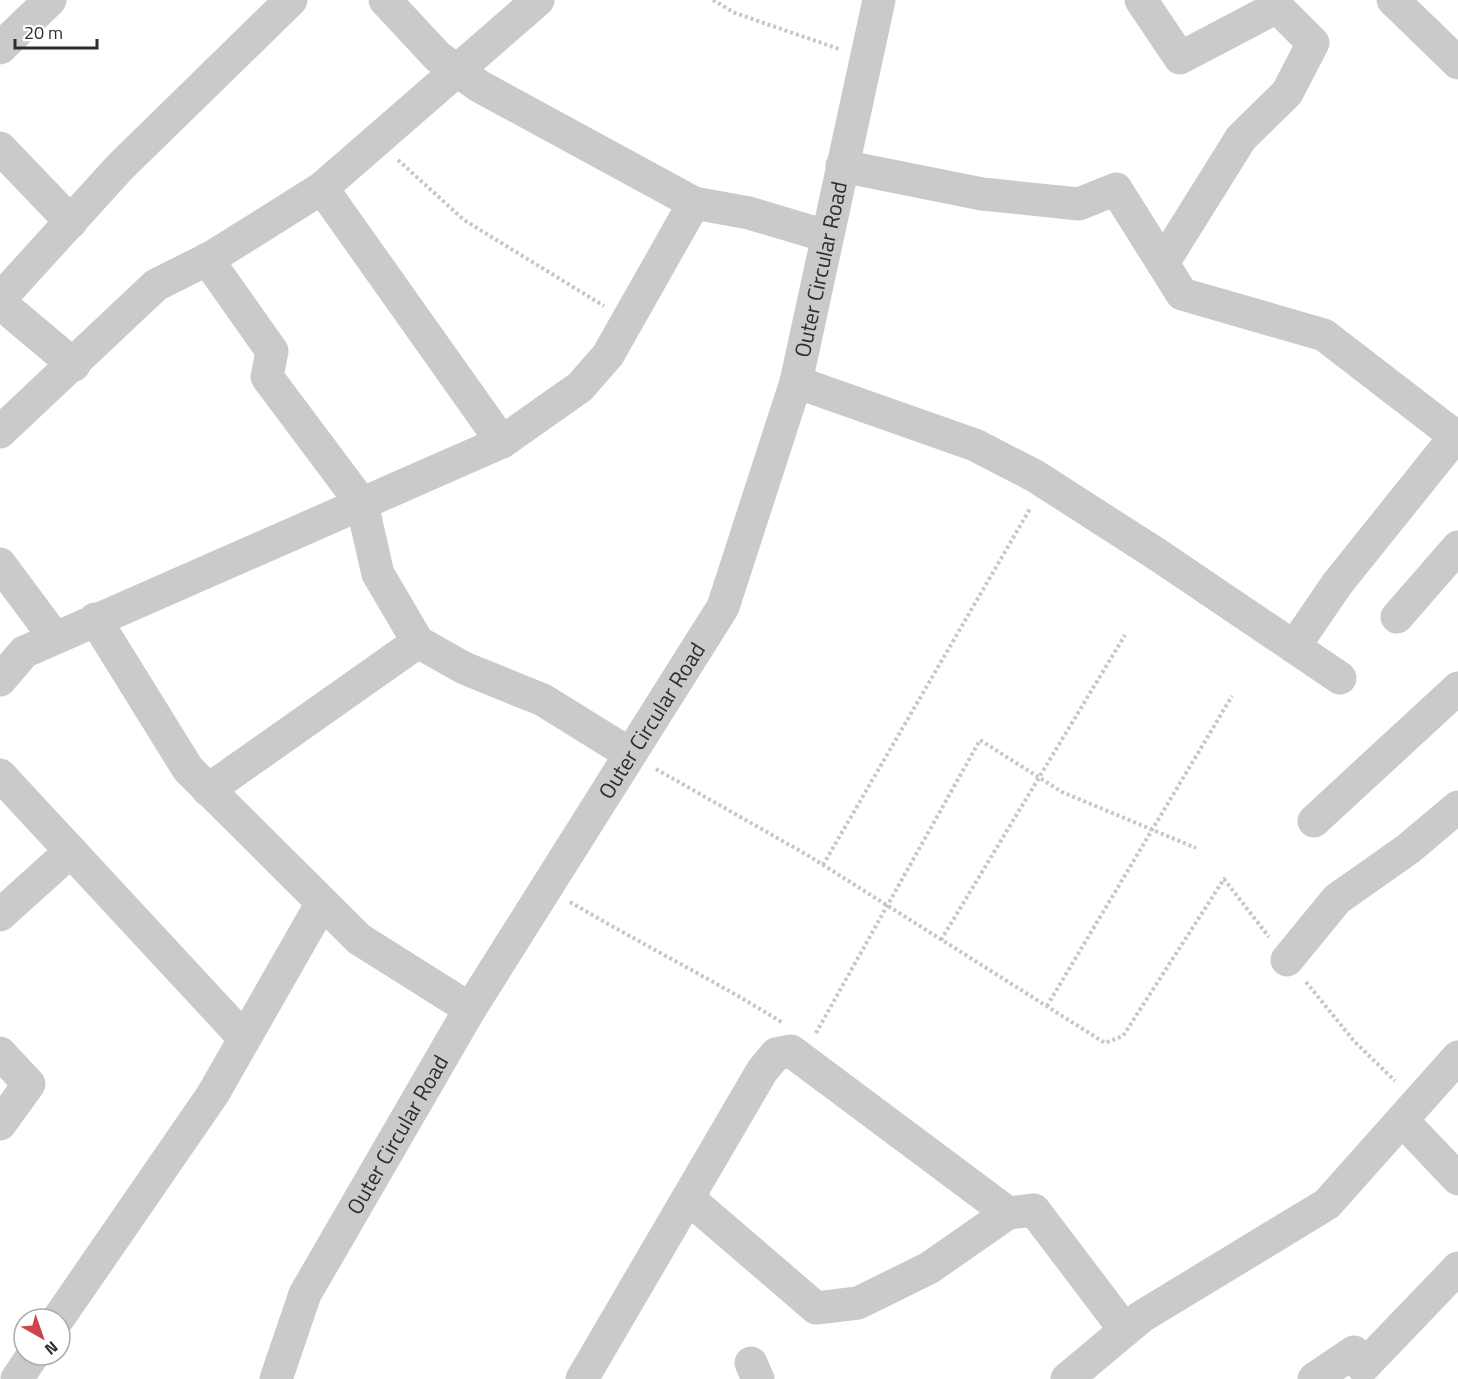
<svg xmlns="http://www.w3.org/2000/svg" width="1458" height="1379" viewBox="0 0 1458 1379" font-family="'Titillium Web',sans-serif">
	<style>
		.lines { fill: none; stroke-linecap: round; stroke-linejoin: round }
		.path { stroke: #c7c7c7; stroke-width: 4; stroke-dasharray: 3 3; stroke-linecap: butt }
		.minor { stroke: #cacaca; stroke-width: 33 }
		.tertiary { stroke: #cacaca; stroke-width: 33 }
		.labels { text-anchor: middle; stroke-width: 6; stroke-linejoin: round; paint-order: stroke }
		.street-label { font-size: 22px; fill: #2d2d2d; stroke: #fff }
	</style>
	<rect width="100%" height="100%" fill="#fff"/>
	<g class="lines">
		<!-- path -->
		<g class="path">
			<path d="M713 0 735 13 839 49"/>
			<path d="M398 160 464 220 604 306"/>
			<path d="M656 769 809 856 1105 1043 1123 1036 1224 879 1269 937"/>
			<path d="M823 865 1031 507"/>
			<path d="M570 902C641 944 714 980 783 1023"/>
			<path d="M941 940 1125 635"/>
			<path d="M1306 982 1354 1041 1395 1081"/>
			<path d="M1047 1006 1232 696"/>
			<path d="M816 1033 980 740 1062 792 1196 848"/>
		</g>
		<!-- minor -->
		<g class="minor">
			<path d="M385 0 438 57 479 86 694 203 749 213 826 236"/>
			<path d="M1141 0 1180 58 1277 7 1313 43 1287 93 1241 138 1163 263"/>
			<path d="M1393 0 1458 63"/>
			<path d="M0 48 50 0"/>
			<path d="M0 148 71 222"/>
			<path d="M842 166 982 194 1079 204 1116 189 1182 294 1324 335 1455 436"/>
			<path d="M322 188 502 442"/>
			<path d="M207 259 272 351 267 377 362 504 378 574 418 642 464 668 543 700 630 754"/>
			<path d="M0 299 120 167 291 0"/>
			<path d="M0 303 74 365"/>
			<path d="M796 382 975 445 1035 476 1158 555 1340 678"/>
			<path d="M0 432 156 285 212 257 322 188 538 0"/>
			<path d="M0 564 55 638"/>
			<path d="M1397 617 1458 547"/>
			<path d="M95 619 188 769 359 939 470 1009"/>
			<path d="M1294 647 1337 584 1458 433"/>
			<path d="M0 680 24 652 502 442 580 387 608 355 694 203"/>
			<path d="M0 775 244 1038"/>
			<path d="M208 790 418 642"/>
			<path d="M1314 821 1458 688"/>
			<path d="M0 915 71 851"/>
			<path d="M1287 960 1337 899 1408 849 1458 807"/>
			<path d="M0 1053 29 1084 0 1124"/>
			<path d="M1402 1120 1458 1179"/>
			<path d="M688 1198 816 1308 858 1303 929 1268 1008 1213 1034 1210 1125 1330"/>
			<path d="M58 1319 213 1094 322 903"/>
			<path d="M751 1363 758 1379"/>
			<path d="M17 1379 33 1355"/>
			<path d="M582 1379 762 1071 776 1054 791 1051 1008 1213"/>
			<path d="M1067 1379 1141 1317 1327 1204 1458 1057"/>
			<path d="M1314 1379 1354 1352 1363 1367 1458 1268"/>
		</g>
		<!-- tertiary -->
		<path class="tertiary" id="s1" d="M276 1379 305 1294 470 1009 723 607 796 382 879 0"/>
	</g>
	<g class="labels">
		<!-- street labels -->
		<g class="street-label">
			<text dy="8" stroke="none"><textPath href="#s1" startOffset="1246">Outer Circular Road</textPath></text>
			<text dy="8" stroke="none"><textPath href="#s1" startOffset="760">Outer Circular Road</textPath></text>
			<text dy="8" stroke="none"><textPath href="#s1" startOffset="274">Outer Circular Road</textPath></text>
		</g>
	</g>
	<!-- north arrow -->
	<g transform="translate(42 1337) rotate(140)"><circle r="28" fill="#ffffff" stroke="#ababab" stroke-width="1.5"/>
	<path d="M0-4.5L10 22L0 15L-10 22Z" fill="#ce444b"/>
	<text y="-9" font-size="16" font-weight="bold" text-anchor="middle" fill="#2d2d2d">N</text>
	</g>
	<!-- scale -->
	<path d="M15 39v9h82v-9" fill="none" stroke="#2d2d2d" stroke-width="3"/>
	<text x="24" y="39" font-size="18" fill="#2d2d2d" stroke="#ffffff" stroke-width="4.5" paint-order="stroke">20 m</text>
</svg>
